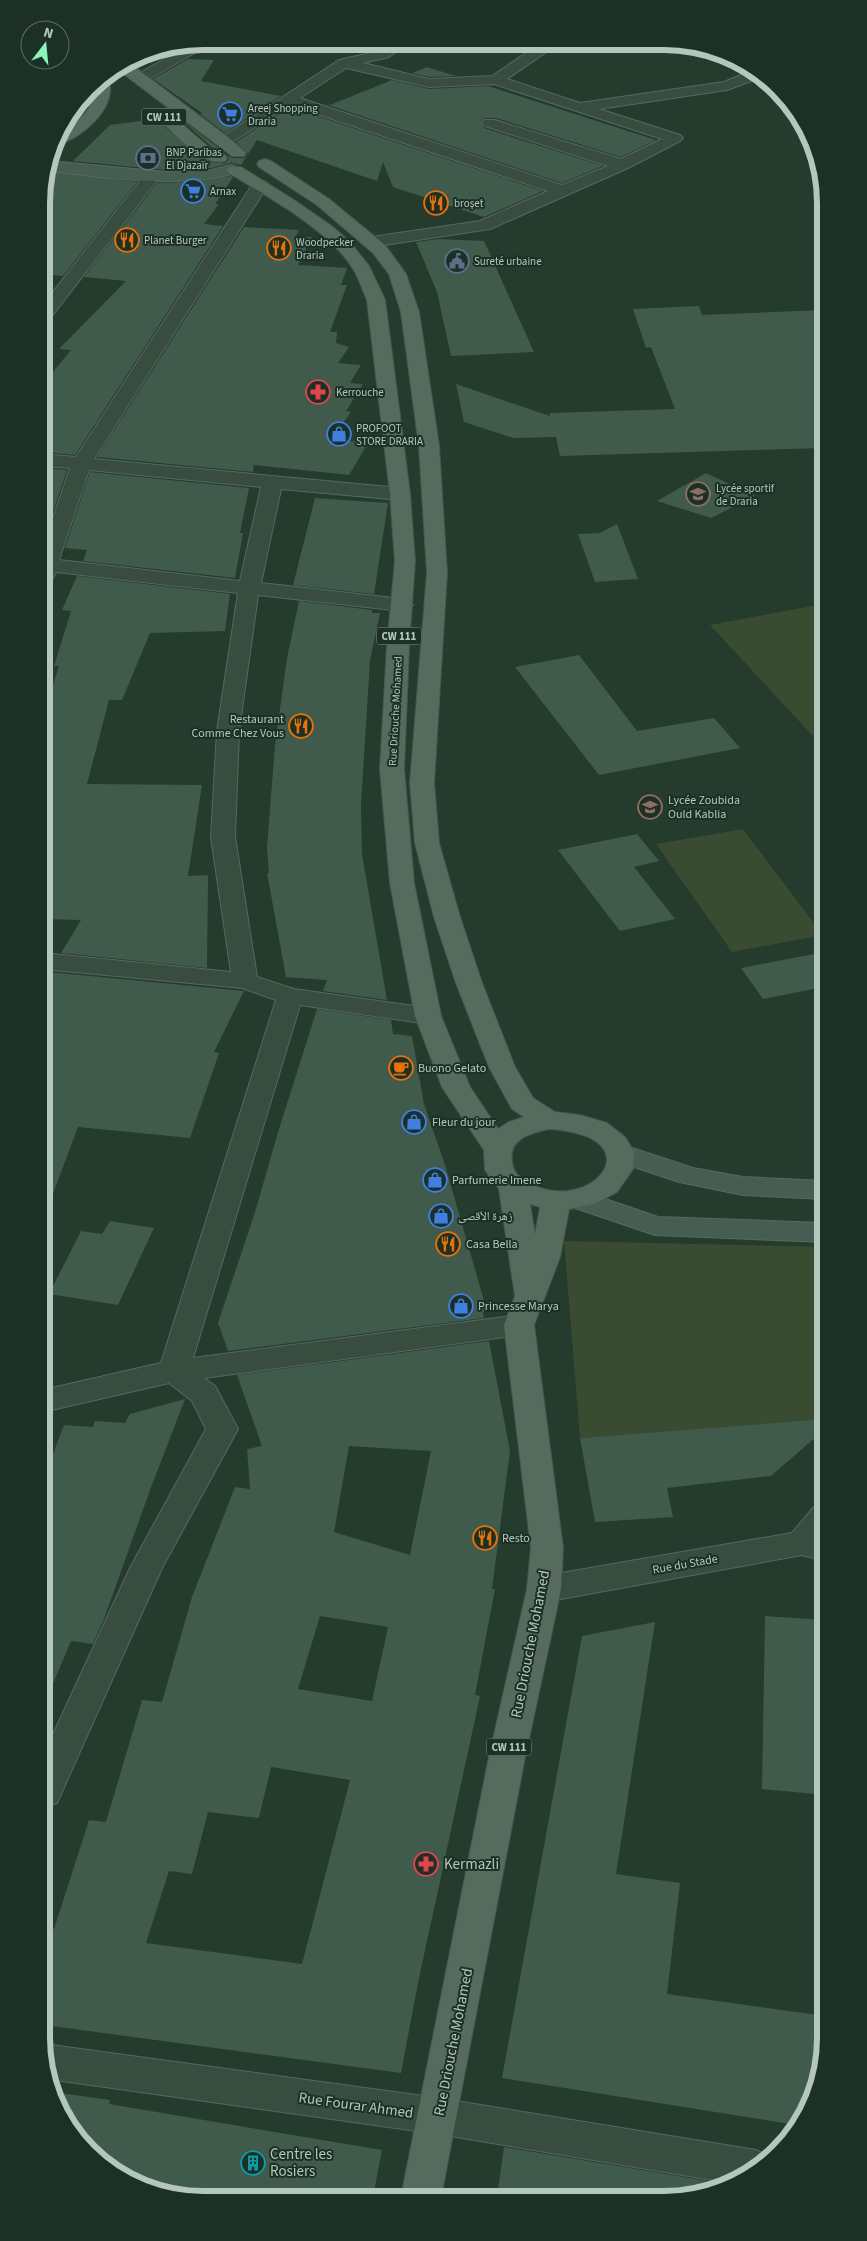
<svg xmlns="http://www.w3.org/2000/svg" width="867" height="2241" viewBox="0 0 867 2241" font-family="'Source Sans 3','Noto Naskh Arabic',sans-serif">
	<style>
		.green { fill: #394b31 }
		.building { fill: #405b4b; fill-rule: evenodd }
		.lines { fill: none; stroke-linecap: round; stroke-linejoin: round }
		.street-casing { stroke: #56695e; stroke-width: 2 }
		.secondary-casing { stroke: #56695e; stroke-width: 2 }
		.primary-casing { stroke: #44574c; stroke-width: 2 }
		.street { fill: #384c40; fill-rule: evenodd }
		.secondary { fill: #465e51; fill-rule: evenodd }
		.primary { fill: #566b5e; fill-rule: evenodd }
		.labels { text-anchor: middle; stroke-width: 4; stroke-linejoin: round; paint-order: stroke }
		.far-poi-label { font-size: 11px; fill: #b3c7bc; stroke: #1d3025; text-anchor: start }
		.shield { fill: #1d3025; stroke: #869a8f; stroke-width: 1 }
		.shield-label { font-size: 11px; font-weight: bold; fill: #b3c7bc }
		.far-street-label { font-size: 11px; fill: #b3c7bc; stroke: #1d3025 }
		.poi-label { font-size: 12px; fill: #b3c7bc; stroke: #1d3025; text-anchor: start }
		.street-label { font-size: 12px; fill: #b3c7bc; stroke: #1d3025 }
		.near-street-label { font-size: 15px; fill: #b3c7bc; stroke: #1d3025 }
		.near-poi-label { font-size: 15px; fill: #b3c7bc; stroke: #1d3025; text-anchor: start }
		.rim { fill: none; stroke: #b3c7bc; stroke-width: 6 }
	</style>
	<rect width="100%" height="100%" fill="#243b2d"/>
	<!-- green -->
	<g class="green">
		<path d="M823 604V747L710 625Z"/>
		<path d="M743 829 823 935 732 952 656 844Z"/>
		<path d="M564 1241 824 1247V1419L580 1438Z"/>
	</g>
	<!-- building -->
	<g class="building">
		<path d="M188 59 214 60 201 81 281 96 225 133 200 114 202 113 153 79Z"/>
		<path d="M427 67 456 76 429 77 412 73Z"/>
		<path d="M392 80 429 89 488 86 656 140 621 157 496 118H485L481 122 484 128 603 166 562 183 322 103 330 105Z"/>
		<path d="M290 107 543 191 484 217 393 187 383 162 377 181 257 140 241 165 231 163 212 168 166 170 73 161 110 125 156 119 198 156 216 163H225L229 159 227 155 232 158H244L248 154 236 142Z"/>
		<path d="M177 116 225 153 213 148Z"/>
		<path d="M47 171 137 182 63 276 42 274V193Z"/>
		<path d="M231 176 233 177 215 204H219L204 224 223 226 75 455 42 452V385L71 350 59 349 126 281 84 277 157 183 190 182Z"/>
		<path d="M244 227 299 230 296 236 312 237 298 265 347 268 341 285H347L330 332H337L336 343 349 347 338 363 361 365 350 383 363 384 346 411 351 412 332 439 368 443 349 475 254 465 253 472 97 457Z"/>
		<path d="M439 239 484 241 534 352 451 356 437 292 416 242Z"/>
		<path d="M699 306 702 315 823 310V448L560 456 556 437 513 438 464 422 456 384 550 416V413L675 409 651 347 646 348 633 309Z"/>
		<path d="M42 468 67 470 42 545Z"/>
		<path d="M90 472 249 488 240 533H243L235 578 83 561 87 550 65 548Z"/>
		<path d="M706 473 755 496 711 518 657 501Z"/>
		<path d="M315 498 388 503 374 594 293 585Z"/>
		<path d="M617 524 638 579 595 582 578 534 600 533Z"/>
		<path d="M77 576 230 594 225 631 150 633 122 700H109L87 784 202 785 188 876 208 875 207 968 61 953 81 920 43 919 42 718 59 666H54L71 611 62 610Z"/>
		<path d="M299 601 372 610V613H380L370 660 361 805 362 854 387 1000 323 991 327 980 286 977 267 873H269L267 848 275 745 287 658Z"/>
		<path d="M579 655 637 731 714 718 740 748 599 775 515 667Z"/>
		<path d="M637 834 659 861 634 867 675 919 620 931 558 850Z"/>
		<path d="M824 952V987L763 999 741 968Z"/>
		<path d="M50 972 244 991 214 1052 219 1053 190 1138 78 1127 46 1212 43 1211V984Z"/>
		<path d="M317 1009 391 1020 393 1034 412 1036 424 1104 445 1165 487 1311 483 1312 484 1318 228 1351 218 1323 255 1212 279 1129Z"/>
		<path d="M110 1221 154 1228 118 1305 49 1294 81 1231 102 1234Z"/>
		<path d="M489 1341 510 1451 492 1589H495L475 1695 480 1696 418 1983 401 2073 44 2025V1928L54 1929 89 1820 106 1822 142 1700 162 1702 192 1597 235 1487 250 1489 247 1449 262 1446 237 1375ZM349 1446 431 1451 410 1555 334 1532ZM320 1616 388 1627 372 1701 298 1689ZM271 1767 350 1780 302 1964 146 1943 169 1871 192 1874 208 1812 259 1818Z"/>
		<path d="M185 1399 150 1490 104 1619 93 1644 71 1641 44 1705V1477L64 1425 93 1427 95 1421 125 1423 130 1414Z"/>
		<path d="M824 1419V1430L771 1476 667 1488 673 1517 595 1522 580 1438Z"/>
		<path d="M765 1616 825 1620V1795L762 1789Z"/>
		<path d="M655 1622 616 1874 680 1883 667 1994 825 2016V2048L814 2099 797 2125 502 2078 582 1636Z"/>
		<path d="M53 2092 110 2100 109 2104 382 2150 373 2197H172L131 2183 89 2152 63 2118Z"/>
		<path d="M504 2147 708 2181 707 2192 696 2197H497Z"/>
	</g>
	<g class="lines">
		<!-- street casing -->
		<g class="street-casing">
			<g id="street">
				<path d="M203 41H215L146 81 141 82 134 78 136 75 193 43Z"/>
				<path d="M391 42 407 43 389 57 363 63 429 79 492 76 541 43 558 44 507 79 580 103 724 82 753 70 762 77 727 90 599 109 680 135 683 138 680 141 628 168 490 229 371 247 365 246 363 242 365 238 480 221 548 191 290 105 229 144H219L216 141 339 60 379 51ZM346 68 429 87 494 84 662 139 621 159 495 120H485L482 123 485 126 608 166 562 185 300 98Z"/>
				<path d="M152 171 158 173 160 176 158 179 48 321 42 322V306L146 173Z"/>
				<path d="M260 180 266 182 268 185 94 459 400 488 407 490 410 494 407 498 400 500 281 489 261 583 402 599 409 601 413 605 409 609 402 611 258 595 239 731 235 837 257 977 294 989 428 1008 437 1010 441 1016 437 1022 428 1024 300 1005 193 1358 519 1315 530 1318 534 1325 530 1332 519 1335 204 1378 215 1386 238 1429 162 1568 57 1803 44 1808V1754L130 1568 206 1429 192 1401 169 1383 43 1412V1390L161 1363 276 1000 242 988 43 969V953L231 972 211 837 217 731 238 593 56 572 49 586 42 588V551L70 468 42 466V454L76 457 252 185 254 182ZM89 470 261 487 240 581 59 560Z"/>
				<path d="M825 1503V1561L802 1555 544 1602 532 1598 527 1589 532 1580 544 1576 792 1533 814 1507Z"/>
				<path d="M44 2044 438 2098 756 2150 771 2157 745 2178 730 2183 438 2134 48 2079 44 2070Z"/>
			</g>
		</g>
		<!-- secondary casing -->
		<g class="secondary-casing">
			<g id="secondary">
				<path d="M50 161 166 172 212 170 231 165 237 167 239 170 237 173C174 189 112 178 49 171Z"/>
				<path d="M620 1144 693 1168 743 1177 824 1181V1199L743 1195 679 1182 610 1159 606 1153 610 1147Z"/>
				<path d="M579 1190 658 1217 824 1223V1242L655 1235 569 1206 565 1199 569 1192Z"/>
			</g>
		</g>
		<!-- primary casing -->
		<g class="primary-casing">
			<g id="primary">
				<path d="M128 62 229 138 246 153 244 156H232L117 69Z"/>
				<path d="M106 76C124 102 79 143 55 144L58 133C77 124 97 108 94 84Z"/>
				<path d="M165 112 170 114 212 150 225 155 227 158 225 161C203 167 175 134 160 120L157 117 160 114Z"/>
				<path d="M265 159 271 161 329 199 385 245 406 274 419 312 439 446 447 573 434 783 439 843 460 917 482 983 515 1067 533 1098 555 1112 580 1115 607 1123 625 1137 634 1152 633 1169 617 1192 594 1204 569 1209 560 1257 534 1325 563 1548 561 1589 525 1757 441 2197H401L489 1757 527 1589 531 1548 504 1325 515 1296 499 1189 485 1170 484 1150 442 1087 415 1016 390 883 380 769 387 646 395 561 390 494 367 300C363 291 360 281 355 272 333 232 268 197 229 173L227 170 229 167H241L294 200 333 227 350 242 369 266 385 300 410 494 415 561 409 646 404 769 414 883 441 1016 470 1087 498 1129 509 1122 524 1117 512 1109 489 1067 456 983 434 917 415 843 410 783 427 573 419 446 401 312 389 274 373 253 317 205 259 167 257 164 259 161ZM549 1129C662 1136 586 1224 521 1178 515 1174 513 1169 512 1162 508 1139 530 1133 549 1129ZM530 1204 540 1207 535 1235Z"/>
			</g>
		</g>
		<!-- street -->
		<use href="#street" class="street"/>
		<!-- secondary -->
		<use href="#secondary" class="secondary"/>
		<!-- primary -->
		<use href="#primary" class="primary"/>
	</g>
	<!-- icons -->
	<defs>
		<g id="supermarket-ring" transform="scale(1.25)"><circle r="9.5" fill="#1d3025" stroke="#3f7fe0" stroke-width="1.5"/><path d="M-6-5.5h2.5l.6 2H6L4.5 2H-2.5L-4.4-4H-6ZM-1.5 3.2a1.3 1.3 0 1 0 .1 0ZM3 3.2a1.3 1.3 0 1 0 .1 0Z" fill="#3f7fe0"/></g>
		<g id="bank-ring" transform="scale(1.25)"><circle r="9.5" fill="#1d3025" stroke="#5c6f8a" stroke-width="1.5"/><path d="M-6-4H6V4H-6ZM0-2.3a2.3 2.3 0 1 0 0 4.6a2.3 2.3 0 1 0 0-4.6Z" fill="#5c6f8a"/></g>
		<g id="restaurant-ring" transform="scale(1.25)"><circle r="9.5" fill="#1d3025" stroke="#e8710a" stroke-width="1.5"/><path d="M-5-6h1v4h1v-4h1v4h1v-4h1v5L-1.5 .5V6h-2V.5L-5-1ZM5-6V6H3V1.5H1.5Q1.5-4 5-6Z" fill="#e8710a"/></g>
		<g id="civic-ring" transform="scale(1.25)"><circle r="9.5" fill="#1d3025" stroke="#5c6f8a" stroke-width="1.5"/><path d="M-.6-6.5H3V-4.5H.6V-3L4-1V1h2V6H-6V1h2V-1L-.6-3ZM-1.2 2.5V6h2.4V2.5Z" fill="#5c6f8a"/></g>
		<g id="pharmacy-ring" transform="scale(1.25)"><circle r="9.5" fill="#1d3025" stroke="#e0444e" stroke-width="1.5"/><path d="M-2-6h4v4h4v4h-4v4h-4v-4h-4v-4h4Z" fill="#e0444e"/></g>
		<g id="shop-ring" transform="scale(1.25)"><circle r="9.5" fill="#1d3025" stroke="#3f7fe0" stroke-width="1.5"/><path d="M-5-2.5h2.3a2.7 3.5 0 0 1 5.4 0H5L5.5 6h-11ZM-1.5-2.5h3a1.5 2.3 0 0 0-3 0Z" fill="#3f7fe0"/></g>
		<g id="school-ring" transform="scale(1.25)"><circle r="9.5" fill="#1d3025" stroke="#8d6e63" stroke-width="1.5"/><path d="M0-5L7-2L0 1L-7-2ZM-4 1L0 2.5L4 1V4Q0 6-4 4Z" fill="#8d6e63"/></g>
		<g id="cafe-ring" transform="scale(1.25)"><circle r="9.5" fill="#1d3025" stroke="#e8710a" stroke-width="1.5"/><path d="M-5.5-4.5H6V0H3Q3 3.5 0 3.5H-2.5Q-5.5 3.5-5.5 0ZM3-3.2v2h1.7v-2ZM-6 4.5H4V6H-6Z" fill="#e8710a"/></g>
		<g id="building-ring" transform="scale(1.25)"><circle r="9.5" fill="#1d3025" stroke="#0f9aa8" stroke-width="1.5"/><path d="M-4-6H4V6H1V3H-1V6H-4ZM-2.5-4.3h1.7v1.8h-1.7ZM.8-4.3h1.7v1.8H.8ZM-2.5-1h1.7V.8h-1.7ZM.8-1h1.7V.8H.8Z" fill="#0f9aa8"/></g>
	</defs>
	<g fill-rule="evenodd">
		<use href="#supermarket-ring" x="230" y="114"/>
		<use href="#bank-ring" x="148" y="158"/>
		<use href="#supermarket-ring" x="193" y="191"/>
		<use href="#restaurant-ring" x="436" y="203"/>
		<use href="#restaurant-ring" x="127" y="240"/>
		<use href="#restaurant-ring" x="279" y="248"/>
		<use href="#civic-ring" x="457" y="261"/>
		<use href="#pharmacy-ring" x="318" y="392"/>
		<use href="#shop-ring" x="339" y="434"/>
		<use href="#school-ring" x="698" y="494"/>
		<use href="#restaurant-ring" x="301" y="726"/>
		<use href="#school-ring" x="650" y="807"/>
		<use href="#cafe-ring" x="401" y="1068"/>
		<use href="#shop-ring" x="414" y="1122"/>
		<use href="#shop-ring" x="435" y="1180"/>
		<use href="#shop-ring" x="441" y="1216"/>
		<use href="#restaurant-ring" x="448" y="1244"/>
		<use href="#shop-ring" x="461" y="1306"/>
		<use href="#restaurant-ring" x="485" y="1538"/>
		<use href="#pharmacy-ring" x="426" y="1864"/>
		<use href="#building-ring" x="253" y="2163"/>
	</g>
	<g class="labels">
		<!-- far-poi labels -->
		<g class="far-poi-label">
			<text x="248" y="112">Areej Shopping<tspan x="248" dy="13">Draria</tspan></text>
			<text x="166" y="156">BNP Paribas<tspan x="166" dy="13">El Djazaïr</tspan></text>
			<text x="210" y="195">Arnax</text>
			<text x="454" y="207">broşet</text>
			<text x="144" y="244">Planet Burger</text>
			<text x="296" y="246">Woodpecker<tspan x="296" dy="13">Draria</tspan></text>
			<text x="474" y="265">Sureté urbaine</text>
			<text x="336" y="396">Kerrouche</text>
			<text x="356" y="432">PROFOOT<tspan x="356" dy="13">STORE DRARIA</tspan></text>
			<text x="716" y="492">Lycée sportif<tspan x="716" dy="13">de Draria</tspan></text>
		</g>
		<!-- shield labels -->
		<g class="shield">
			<rect x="141.5" y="108.5" width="45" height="17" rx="4"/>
			<rect x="376.5" y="627.5" width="45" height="17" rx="4"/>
			<rect x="486.5" y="1738.5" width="45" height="17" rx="4"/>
		</g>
		<g class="shield-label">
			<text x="164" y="121">CW 111</text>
			<text x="399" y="640">CW 111</text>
			<text x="509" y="1751">CW 111</text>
		</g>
		<!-- far-street labels -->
		<g class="far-street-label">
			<text transform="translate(395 711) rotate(-87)" y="4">Rue Driouche Mohamed</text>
		</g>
		<!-- poi labels -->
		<g class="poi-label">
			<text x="284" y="723" text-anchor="end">Restaurant<tspan x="284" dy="14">Comme Chez Vous</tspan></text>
			<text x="668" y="804">Lycée Zoubida<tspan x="668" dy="14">Ould Kablia</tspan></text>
			<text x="418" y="1072">Buono Gelato</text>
			<text x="432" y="1126">Fleur du jour</text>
			<text x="452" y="1184">Parfumerie Imene</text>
			<text x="458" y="1220">زهرة الأقصى</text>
			<text x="466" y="1248">Casa Bella</text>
			<text x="478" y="1310">Princesse Marya</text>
			<text x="502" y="1542">Resto</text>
		</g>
		<!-- street labels -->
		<g class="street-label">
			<text transform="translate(685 1564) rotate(-10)" y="4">Rue du Stade</text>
		</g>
		<!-- near-street labels -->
		<g class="near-street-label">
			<text transform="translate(530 1644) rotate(-79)" y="5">Rue Driouche Mohamed</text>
			<text transform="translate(453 2042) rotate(-79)" y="5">Rue Driouche Mohamed</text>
			<text transform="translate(356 2105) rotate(8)" y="5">Rue Fourar Ahmed</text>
		</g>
		<!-- near-poi labels -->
		<g class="near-poi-label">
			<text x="444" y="1869">Kermazli</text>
			<text x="270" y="2159">Centre les<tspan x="270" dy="17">Rosiers</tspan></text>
		</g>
	</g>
	<!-- crop -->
	<path d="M0 0H867V2241H0ZM203 50H664A153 153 0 0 1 817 203V2038A153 153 0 0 1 664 2191H203A153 153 0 0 1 50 2038V203A153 153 0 0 1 203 50Z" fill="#1d3025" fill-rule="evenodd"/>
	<path class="rim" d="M203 50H664A153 153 0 0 1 817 203V2038A153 153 0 0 1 664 2191H203A153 153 0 0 1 50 2038V203A153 153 0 0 1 203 50Z"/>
	<!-- north arrow -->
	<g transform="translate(45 45) rotate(16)"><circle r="24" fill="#1d3025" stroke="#596c61"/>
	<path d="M0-4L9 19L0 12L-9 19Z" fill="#8cf3b8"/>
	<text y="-8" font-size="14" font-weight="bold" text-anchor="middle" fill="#b3c7bc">N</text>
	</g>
</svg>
